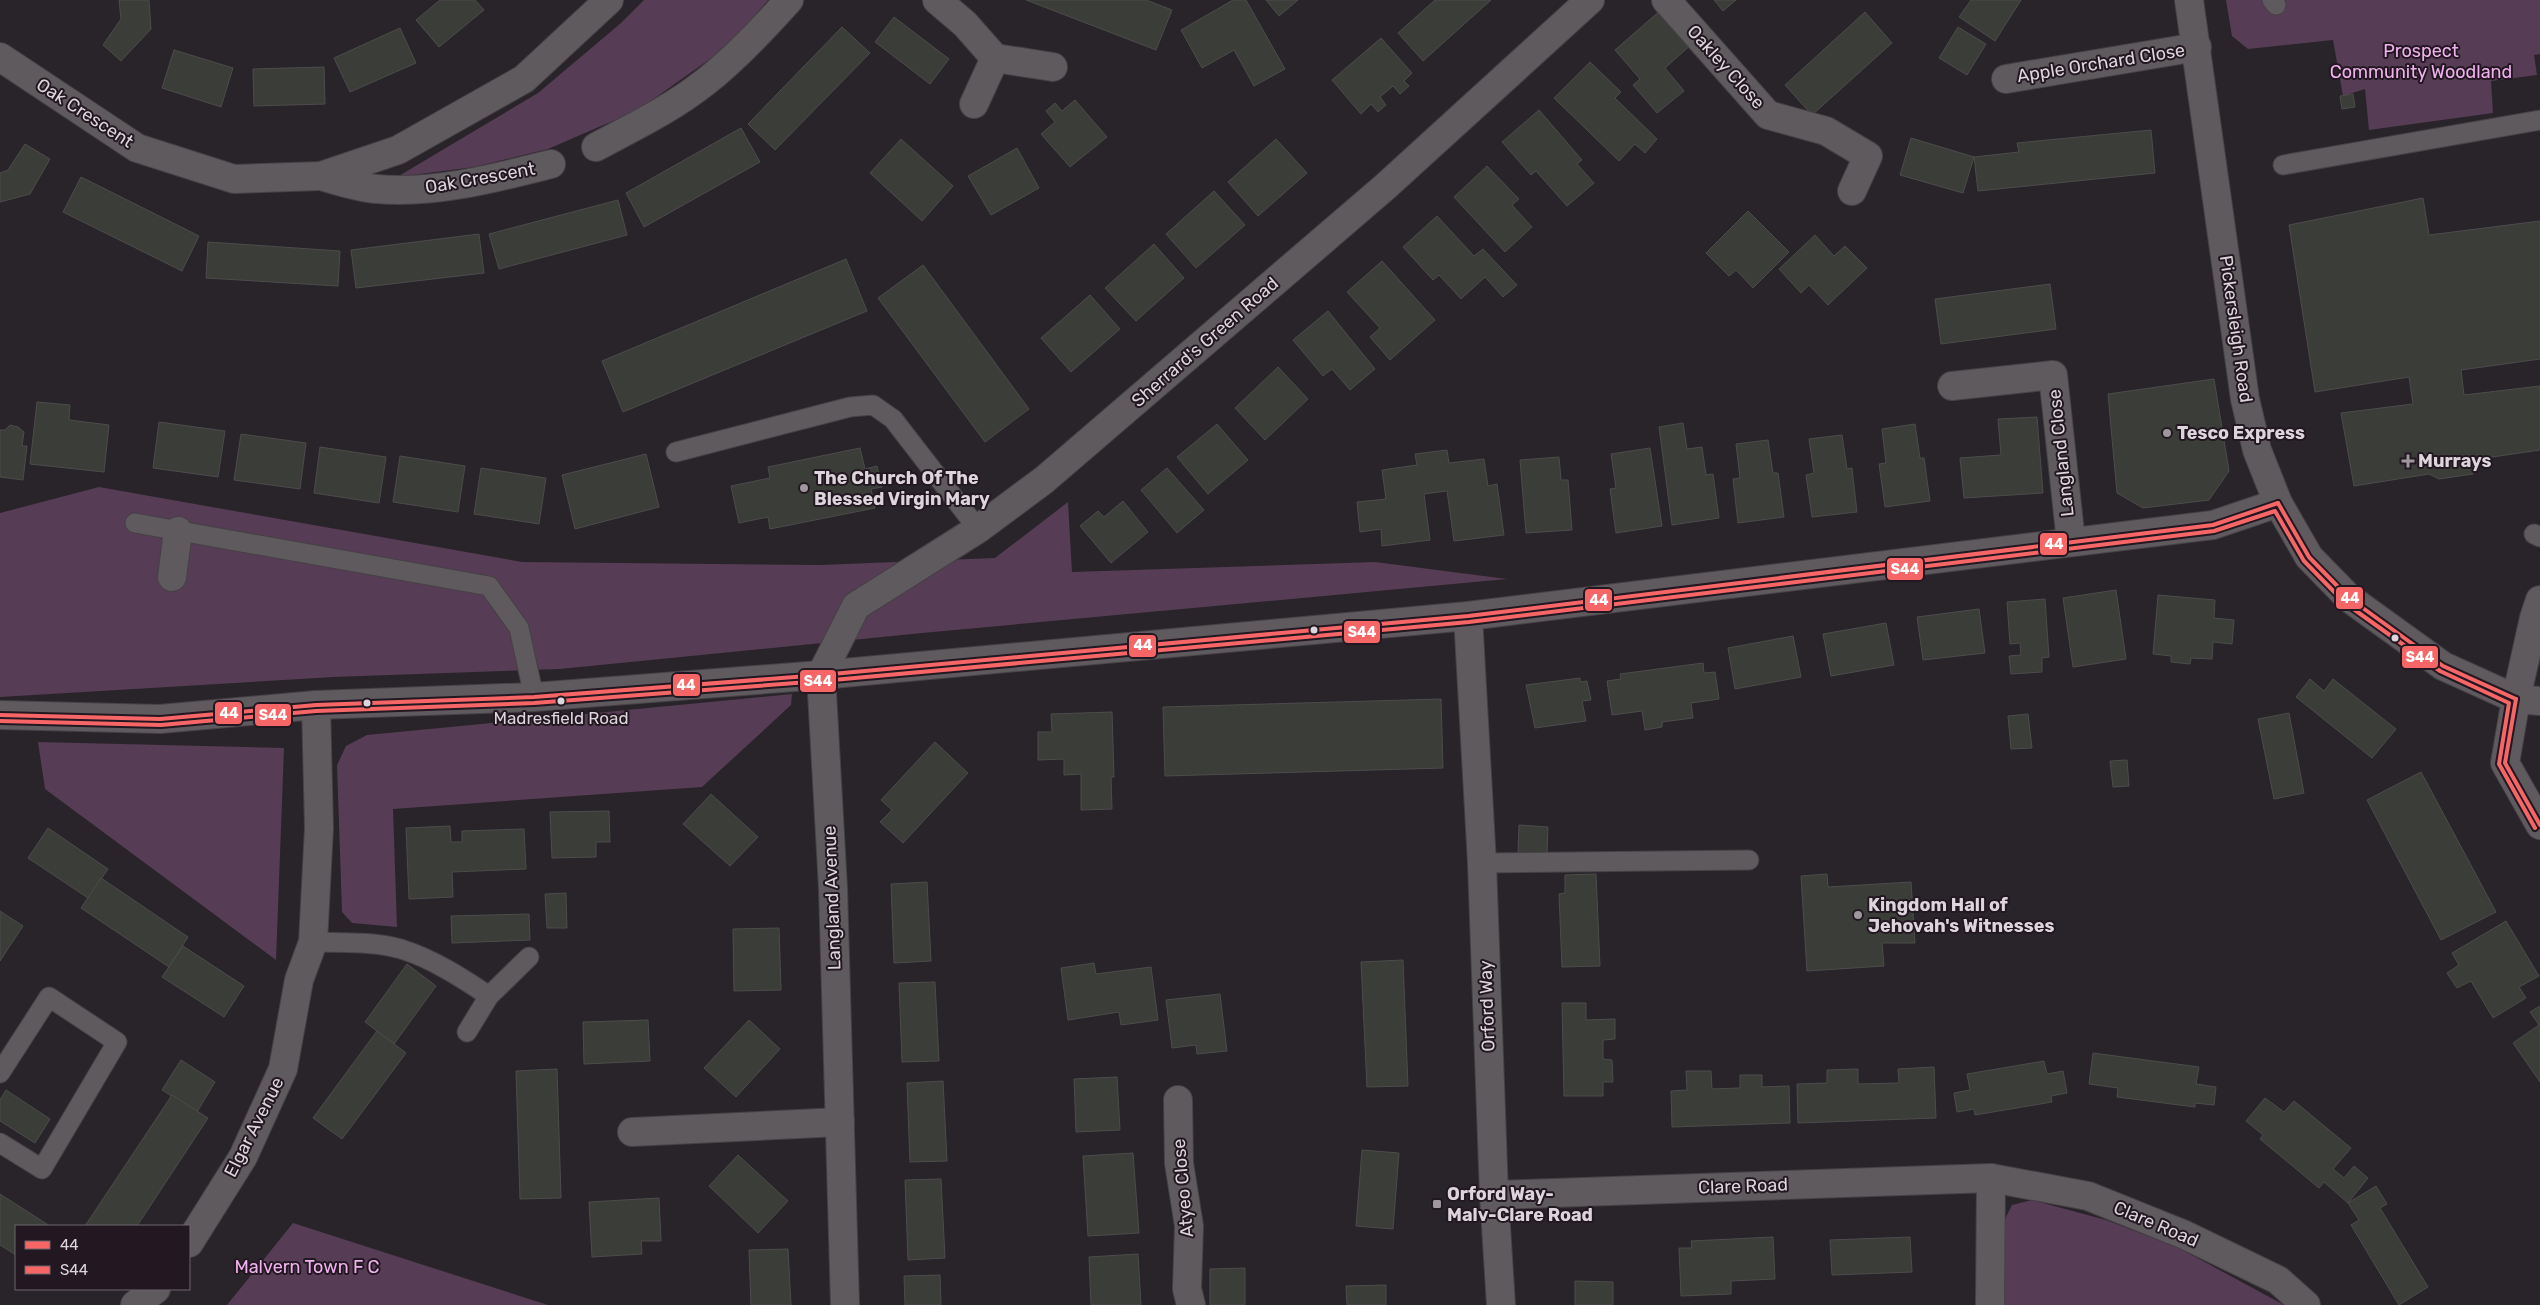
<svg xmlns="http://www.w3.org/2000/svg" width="2540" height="1305" viewBox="0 0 2540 1305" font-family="Rubik,sans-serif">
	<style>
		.green { fill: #563c54 }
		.building { fill: #3b3d38; stroke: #4d4c4c }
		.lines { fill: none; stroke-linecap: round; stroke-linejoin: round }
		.service-casing { stroke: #464146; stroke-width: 21 }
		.minor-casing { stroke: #464146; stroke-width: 30 }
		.tertiary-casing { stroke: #464146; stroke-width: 30 }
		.secondary-casing { stroke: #464146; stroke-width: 30 }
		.service { stroke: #5f5a5e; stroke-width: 19 }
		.minor { stroke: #5f5a5e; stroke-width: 28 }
		.tertiary { stroke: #5f5a5e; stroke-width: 28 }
		.secondary { stroke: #5f5a5e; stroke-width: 28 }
		.bus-1-casing { stroke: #231822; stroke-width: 8 }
		.bus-2-casing { stroke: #231822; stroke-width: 8 }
		.bus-1 { stroke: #f66666; stroke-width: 4 }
		.bus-2 { stroke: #f66666; stroke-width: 4 }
		.poi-dot { fill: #9e979d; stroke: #231822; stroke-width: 2 }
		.bus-dot { fill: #ddd5dc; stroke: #231822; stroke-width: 2 }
		.labels { text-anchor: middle; stroke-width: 4; stroke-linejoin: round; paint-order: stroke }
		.bus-label { font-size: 17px; fill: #ddd5dc; stroke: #231822 }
		.park-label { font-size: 18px; fill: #f0b2ee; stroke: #231822 }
		.street-label { font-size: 18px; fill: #ddd5dc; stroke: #231822 }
		.poi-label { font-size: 18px; font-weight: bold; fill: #ddd5dc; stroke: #231822; text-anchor: start }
		.line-badge { stroke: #231822; stroke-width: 2 }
		.badge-label { font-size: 14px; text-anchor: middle; font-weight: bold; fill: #fff }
	</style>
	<rect width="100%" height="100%" fill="#292429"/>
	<!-- green -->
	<g class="green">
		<path d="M644 0H768L731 44 638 110 548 149 474 167 397 177 538 93 621 23Z"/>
		<path d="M2226 0H2540V54L2534 55 2537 75 2491 81 2493 113 2369 130 2365 89 2343 96 2333 40 2248 49 2232 36Z"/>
		<path d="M99 487 522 562 821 565 995 558 1068 502 1072 572 1375 562 1507 579 922 633 560 669 334 677 0 697V513Z"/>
		<path d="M792 694 791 705 702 787 393 809 397 927 352 923 342 912 337 765 346 746 367 735Z"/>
		<path d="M38 742 284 748 276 960 45 789Z"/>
		<path d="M2032 1200 2106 1220 2179 1248 2284 1305H2004L2003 1223 2012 1205Z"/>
		<path d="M293 1223 548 1305H227Z"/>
	</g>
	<!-- building -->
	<g class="building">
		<path d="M119 0H149L151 29 121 61 103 45 121 19Z"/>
		<path d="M440 0H475L484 10 439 47 416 20Z"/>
		<path d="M1026 0H1146L1172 10 1156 50Z"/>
		<path d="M1233 0H1246L1285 69 1254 86 1234 50 1202 68 1181 30Z"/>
		<path d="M1266 0H1298L1279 16Z"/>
		<path d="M1435 0H1491L1423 61 1398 33Z"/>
		<path d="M1714 0H1736L1723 11Z"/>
		<path d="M1971 0H2021L1995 41 1959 17Z"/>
		<path d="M1662 9 1693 43 1665 68 1684 91 1657 113 1633 85 1640 79 1615 50Z"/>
		<path d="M1865 12 1892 43 1812 115 1785 85Z"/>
		<path d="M894 17 949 59 930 84 875 42Z"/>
		<path d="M842 27 870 53 775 150 748 124Z"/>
		<path d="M1958 27 1986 44 1967 75 1939 58Z"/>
		<path d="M400 28 416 63 350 92 334 58Z"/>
		<path d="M1381 38 1412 73 1404 81 1409 86 1400 94 1393 86 1380 97 1386 105 1378 112 1371 104 1361 114 1332 80Z"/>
		<path d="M174 50 233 68 221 107 162 88Z"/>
		<path d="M1590 62 1621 92 1615 98 1657 139 1645 153 1635 144 1619 161 1554 98Z"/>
		<path d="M324 67 325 104 254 106 253 69Z"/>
		<path d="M2353 94 2355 107 2342 109 2340 96Z"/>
		<path d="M1075 100 1107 137 1070 167 1041 134 1055 122 1046 111 1055 103 1062 111Z"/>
		<path d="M1539 110 1582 160 1577 164 1594 183 1567 206 1536 171 1531 175 1502 142Z"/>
		<path d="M741 128 760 162 644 227 626 193Z"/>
		<path d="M2151 130 2155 173 1978 191 1974 157 2019 152 2017 143Z"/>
		<path d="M1911 138 1974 157 1963 193 1900 175Z"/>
		<path d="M901 139 953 186 922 221 870 173Z"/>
		<path d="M1276 139 1307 173 1258 216 1228 182Z"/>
		<path d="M25 144 50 159 30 194 0 202V173L8 170Z"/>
		<path d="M1017 148 1039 188 991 215 968 176Z"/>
		<path d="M1487 166 1519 199 1512 205 1532 227 1505 252 1454 197Z"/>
		<path d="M81 177 199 236 182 271 63 212Z"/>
		<path d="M1214 191 1245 225 1196 268 1166 234Z"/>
		<path d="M2423 198 2429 235 2540 221V359L2461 370 2464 395 2540 386V450L2472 460 2473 474 2439 479 2429 474 2354 486 2341 413 2413 404 2409 377 2315 392 2289 225Z"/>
		<path d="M618 200 627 235 499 269 489 234Z"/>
		<path d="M1748 211 1789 252 1753 288 1736 270 1729 276 1706 253Z"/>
		<path d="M1437 216 1474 256 1483 249 1517 285 1503 297 1485 277 1461 299 1439 275 1433 280 1403 247Z"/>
		<path d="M479 234 484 273 356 288 351 250Z"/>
		<path d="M1815 235 1834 256 1845 246 1867 268 1828 305 1809 285 1801 293 1779 269Z"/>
		<path d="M208 242 340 251 338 286 206 278Z"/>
		<path d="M1154 244 1184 278 1136 321 1105 288Z"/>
		<path d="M846 259 867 311 623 412 602 361Z"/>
		<path d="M1382 261 1435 320 1390 360 1370 337 1380 328 1347 292Z"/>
		<path d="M923 265 1029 409 985 442 878 298Z"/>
		<path d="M2050 284 2056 329 1941 344 1935 299Z"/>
		<path d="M1090 295 1120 329 1071 372 1041 338Z"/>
		<path d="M1328 311 1375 369 1350 390 1332 369 1323 376 1293 340Z"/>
		<path d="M1278 367 1308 399 1265 440 1235 408Z"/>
		<path d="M2214 379 2229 471 2209 500 2143 508 2117 493 2108 394Z"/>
		<path d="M37 402 70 405 69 420 109 425 104 472 30 464Z"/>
		<path d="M2037 417 2043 493 1964 498 1960 458 2001 455 1998 419Z"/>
		<path d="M159 422 225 431 218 477 153 468Z"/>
		<path d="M1683 423 1687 449 1702 447 1706 475 1713 474 1719 518 1672 525 1659 427Z"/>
		<path d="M1217 424 1248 460 1208 494 1177 457Z"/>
		<path d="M1915 424 1920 458H1924L1930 501 1885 507 1879 464 1886 463 1882 429Z"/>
		<path d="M10 425 18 427 24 432 22 446H27L23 480 0 477V430H5Z"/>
		<path d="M241 434 306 443 300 489 234 480Z"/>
		<path d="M1842 435 1847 469 1852 468 1857 512 1812 517 1806 475 1814 473 1809 439Z"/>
		<path d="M1768 440 1773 473H1778L1784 517 1738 523 1733 479 1740 478 1736 444Z"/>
		<path d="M320 447 386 457 379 503 314 493Z"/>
		<path d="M860 448 865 469 877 466 882 487 871 489 875 508 770 529 768 517 739 523 731 486 770 478 768 467Z"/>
		<path d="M1650 448 1662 526 1616 533 1610 489 1616 488 1611 454Z"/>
		<path d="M1447 450 1449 463 1484 459 1488 486 1497 484 1504 535 1454 541 1447 491 1424 494 1430 540 1382 546 1381 529 1360 532 1357 502 1386 499 1382 470 1417 465 1415 454Z"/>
		<path d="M646 454 659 507 575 529 562 475Z"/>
		<path d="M400 456 465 466 458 512 393 502Z"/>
		<path d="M1559 457 1561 480H1568L1572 530 1526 533 1520 460Z"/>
		<path d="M481 468 546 478 539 524 474 514Z"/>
		<path d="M1167 468 1204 510 1177 533 1141 490Z"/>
		<path d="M1123 501 1148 532 1111 563 1080 526 1098 511 1104 517Z"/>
		<path d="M2116 590 2126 659 2073 667 2063 598Z"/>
		<path d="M2158 595 2215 600 2214 618 2234 620 2232 644 2213 642 2212 659 2191 658 2190 664 2171 662V656L2153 654Z"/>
		<path d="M2045 599 2049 657 2042 658V672L2011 674 2009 656 2021 655 2020 643 2010 644 2007 602Z"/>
		<path d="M1979 609 1985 653 1923 660 1917 617Z"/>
		<path d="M1886 623 1894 665 1831 676 1823 634Z"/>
		<path d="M1793 636 1801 677 1735 689 1728 648Z"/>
		<path d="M1703 663 1704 673 1715 672 1719 699 1691 703 1693 718 1662 722V727L1645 730 1642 711 1612 715 1607 681 1621 679 1620 674Z"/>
		<path d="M1580 678V682L1587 681 1591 700 1582 701 1586 721 1535 728 1526 685Z"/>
		<path d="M2310 679 2324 691 2333 679 2396 729 2372 758 2296 697Z"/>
		<path d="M1441 699 1443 768 1165 776 1163 707Z"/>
		<path d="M1112 712 1114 777H1111L1112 809 1081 810V774L1064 775V759L1038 760V732H1052L1051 714Z"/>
		<path d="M2289 713 2304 793 2274 799 2258 719Z"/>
		<path d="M2028 714 2032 748 2011 749 2008 716Z"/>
		<path d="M935 742 968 773 903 843 880 822 892 810 881 800Z"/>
		<path d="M2127 760 2129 786 2113 787 2110 761Z"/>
		<path d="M2421 772 2496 912 2441 940 2367 800Z"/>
		<path d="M711 794 758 837 730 866 683 824Z"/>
		<path d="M609 811 610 842H596V857L552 858 550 812Z"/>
		<path d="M1519 825 1548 827 1547 854 1518 853Z"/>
		<path d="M450 826 451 842H462V831L524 829 526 869 452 872 453 897 409 899 406 828Z"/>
		<path d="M48 828 108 869 88 898 28 858Z"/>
		<path d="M1596 874 1600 966 1562 967 1559 894 1565 893V875Z"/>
		<path d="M1827 874 1828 887 1911 882 1915 943H1882L1884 966 1807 971 1801 876Z"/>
		<path d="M101 878 188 937 169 967 81 908Z"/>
		<path d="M927 882 931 961 894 963 891 884Z"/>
		<path d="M566 893 567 928H547L545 894Z"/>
		<path d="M0 911 23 926 0 961Z"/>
		<path d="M529 914 530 940 452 943 451 916Z"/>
		<path d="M2506 921 2539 976 2519 987 2526 998 2493 1018 2471 981 2457 988 2447 973 2459 965 2452 953Z"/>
		<path d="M779 928 781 990 734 991 733 929Z"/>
		<path d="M183 946 244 986 224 1017 162 977Z"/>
		<path d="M1403 960 1408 1086 1367 1087 1361 962Z"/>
		<path d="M1094 963 1096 974 1151 967 1158 1020 1121 1025 1119 1012 1068 1020 1061 968Z"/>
		<path d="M407 964 436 986 394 1044 365 1022Z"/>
		<path d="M935 982 939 1061 902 1062 899 983Z"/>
		<path d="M1220 994 1227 1051 1197 1054 1196 1045 1172 1048 1166 1000Z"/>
		<path d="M1562 1003H1586V1020L1615 1019V1039L1603 1040V1059L1612 1060 1613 1082H1603V1096H1564Z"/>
		<path d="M2540 1006V1082L2513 1043 2539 1025 2530 1012Z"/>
		<path d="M648 1020 650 1061 584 1064 583 1022Z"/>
		<path d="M749 1020 780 1049 736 1097 704 1068Z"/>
		<path d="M377 1031 406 1053 342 1139 313 1118Z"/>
		<path d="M2093 1053 2199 1067 2196 1084 2216 1087 2214 1105 2195 1103V1107L2117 1097 2118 1088 2089 1084Z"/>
		<path d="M181 1060 215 1082 197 1112 162 1090Z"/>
		<path d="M2044 1061 2047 1074 2063 1071 2067 1093 2051 1096 2052 1102 1975 1115 1974 1109 1957 1112 1954 1093 1970 1090 1967 1074Z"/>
		<path d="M1934 1067 1936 1118 1798 1123 1797 1084 1827 1083V1070L1858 1069V1084L1899 1083 1898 1069Z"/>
		<path d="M557 1069 561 1198 520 1199 516 1071Z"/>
		<path d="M1686 1071H1711L1712 1089 1740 1088V1075H1762V1087L1789 1086 1790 1123 1672 1127 1671 1091 1687 1090Z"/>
		<path d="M1117 1077 1120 1130 1076 1132 1074 1079Z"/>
		<path d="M943 1081 947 1161 910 1162 907 1083Z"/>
		<path d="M6 1090 50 1119 35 1143 0 1121V1100Z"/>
		<path d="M172 1095 208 1118 137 1226H85Z"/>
		<path d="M2265 1098 2284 1112 2294 1101 2351 1148 2333 1169 2344 1178 2354 1166 2368 1178 2348 1203 2324 1182 2319 1188 2260 1139 2263 1135 2246 1121Z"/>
		<path d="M1362 1150 1399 1153 1393 1229 1356 1226Z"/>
		<path d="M1133 1153 1139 1233 1088 1236 1083 1156Z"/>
		<path d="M738 1155 788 1201 758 1233 709 1186Z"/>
		<path d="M941 1179 945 1258 908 1260 905 1180Z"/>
		<path d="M2376 1186 2387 1204 2380 1208 2428 1287 2399 1305 2351 1225 2359 1220 2348 1203Z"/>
		<path d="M0 1194 50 1226H16V1255L0 1245Z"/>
		<path d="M659 1198 661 1241H641L642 1254 592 1257 589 1202Z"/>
		<path d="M1773 1237 1775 1279 1731 1281V1294L1681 1296 1679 1248H1692L1691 1241Z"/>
		<path d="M1910 1237 1912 1272 1832 1275 1830 1240Z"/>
		<path d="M788 1249 791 1305H751L749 1250Z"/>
		<path d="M1138 1254 1141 1305H1091L1089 1257Z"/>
		<path d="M1245 1268V1305H1210V1269Z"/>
		<path d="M940 1275 941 1305H905L904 1276Z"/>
		<path d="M1575 1281 1613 1282V1305H1575Z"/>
		<path d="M1386 1285V1305H1347L1346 1286Z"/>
	</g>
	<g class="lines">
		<!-- service casing -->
		<g class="service-casing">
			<g id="service">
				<path d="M2272 0 2276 5"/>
				<path d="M2283 165 2540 120"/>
				<path d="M676 452 850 407 873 405 893 419 978 529"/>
				<path d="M135 523 489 586 519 628 534 697"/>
				<path d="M2534 534 2540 537"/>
				<path d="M1482 863 1749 860"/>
				<path d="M313 942C341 943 374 941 401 949 433 959 462 978 489 996"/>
				<path d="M467 1032 489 996 529 957"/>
				<path d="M0 1073 49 997 117 1042 42 1169 0 1143"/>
			</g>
		</g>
		<!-- minor casing -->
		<g class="minor-casing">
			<g id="minor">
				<path d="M937 0 965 24 995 58 1053 67"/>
				<path d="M1666 0 1768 115 1826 131 1868 156 1852 191"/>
				<path d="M0 57 137 148 234 179 321 176 398 150 524 79 609 0"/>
				<path d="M2006 79 2197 47"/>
				<path d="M974 104 995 58"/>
				<path d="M596 147C633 127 671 109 704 83 735 59 763 29 789 0"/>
				<path d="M321 176C339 181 359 188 377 189 436 194 495 178 551 164"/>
				<path d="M1952 386 2053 375 2071 542"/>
				<path d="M172 577 178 531"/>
				<path d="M1468 616 1482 863 1494 1195 1501 1305"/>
				<path d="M2516 699 2534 618 2540 600"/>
				<path d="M1178 1100 1179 1163 1189 1226 1187 1289 1191 1305"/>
				<path d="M632 1132 840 1122"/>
				<path d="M1494 1195 1991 1178 2088 1196 2185 1235 2278 1280 2306 1305"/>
				<path d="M189 1243 243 1157 283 1069 299 980 313 942 319 828 316 705"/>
				<path d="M135 1305 156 1289"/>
				<path d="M845 1305 833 888 821 675 856 606 978 529 1044 480 1386 186 1590 0"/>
				<path d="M1990 1305 1991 1178"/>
			</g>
		</g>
		<!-- tertiary casing -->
		<g class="tertiary-casing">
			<g id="tertiary">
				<path d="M2516 699 2540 701"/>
				<path d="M0 715 160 719 316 705 534 697 821 675 1468 616 2213 525 2278 503"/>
			</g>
		</g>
		<!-- secondary casing -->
		<g class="secondary-casing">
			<path id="secondary" d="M2189 0 2245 399 2257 450 2278 503 2309 557 2349 598 2443 666 2516 699 2505 763 2540 825"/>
		</g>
		<!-- service -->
		<use href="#service" class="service"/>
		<!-- minor -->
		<use href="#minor" class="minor"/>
		<!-- tertiary -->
		<use href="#tertiary" class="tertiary"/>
		<!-- secondary -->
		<use href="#secondary" class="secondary"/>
		<!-- bus-1 casing -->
		<g class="bus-1-casing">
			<g id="bus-1">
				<path d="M2278 503 2309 557 2349 598 2443 666 2516 699"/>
				<path d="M2516 699 2505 763 2540 825"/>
				<path d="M0 715 160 719 316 705 534 697 821 675 1468 616 2213 525 2278 503"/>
			</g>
		</g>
		<!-- bus-2 casing -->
		<g class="bus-2-casing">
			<path id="bus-2" d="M0 721 161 725 316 711 534 703 822 681 1469 622 2214 531 2275 511 2304 561 2345 603 2440 671 2509 703 2499 764 2535 828"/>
		</g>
		<!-- bus-1 -->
		<use href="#bus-1" class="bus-1"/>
		<!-- bus-2 -->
		<use href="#bus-2" class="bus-2"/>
	</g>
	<!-- markers -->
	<g class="poi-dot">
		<circle cx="2167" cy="433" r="5"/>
		<path d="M2405.5 453.5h5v5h5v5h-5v5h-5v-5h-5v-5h5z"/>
		<circle cx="804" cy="488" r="5"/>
		<circle cx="1858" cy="915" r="5"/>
		<rect x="1432" y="1199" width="10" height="10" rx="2.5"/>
	</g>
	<g class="bus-dot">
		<circle cx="1314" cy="630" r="4.5"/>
		<circle cx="2395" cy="638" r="4.5"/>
		<circle cx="561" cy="701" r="4.5"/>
		<circle cx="367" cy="703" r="4.5"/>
	</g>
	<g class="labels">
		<!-- bus labels -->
		<g class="bus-label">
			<text x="561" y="724">Madresfield Road</text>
		</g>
		<!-- park labels -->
		<g class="park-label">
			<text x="2421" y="57">Prospect<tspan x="2421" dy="21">Community Woodland</tspan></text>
			<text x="307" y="1273">Malvern Town F C</text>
		</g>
		<!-- street labels -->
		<g class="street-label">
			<text transform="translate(2101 63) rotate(-9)" y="6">Apple Orchard Close</text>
			<text transform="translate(1726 67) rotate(48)" y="6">Oakley Close</text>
			<text transform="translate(85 113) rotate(33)" y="6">Oak Crescent</text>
			<text transform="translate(480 178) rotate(-10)" y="6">Oak Crescent</text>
			<text transform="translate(2236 329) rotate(82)" y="6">Pickersleigh Road</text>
			<text transform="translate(1205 342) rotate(-41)" y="6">Sherrard's Green Road</text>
			<text transform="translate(2061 453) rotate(-96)" y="6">Langland Close</text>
			<text transform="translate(832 898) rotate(-92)" y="6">Langland Avenue</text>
			<text transform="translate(1487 1006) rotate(-92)" y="6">Orford Way</text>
			<text transform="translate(254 1127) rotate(-63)" y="6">Elgar Avenue</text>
			<text transform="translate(1743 1186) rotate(-2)" y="6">Clare Road</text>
			<text transform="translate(1183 1188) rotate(-95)" y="6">Atyeo Close</text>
			<text transform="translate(2156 1224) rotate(23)" y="6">Clare Road</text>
		</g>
		<!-- poi labels -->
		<g class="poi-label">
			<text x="2177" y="439">Tesco Express</text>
			<text x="2418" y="467">Murrays</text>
			<text x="814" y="484">The Church Of The<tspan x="814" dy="21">Blessed Virgin Mary</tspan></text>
			<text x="1868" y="911">Kingdom Hall of<tspan x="1868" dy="21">Jehovah's Witnesses</tspan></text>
			<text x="1447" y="1200">Orford Way-<tspan x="1447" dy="21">Malv-Clare Road</tspan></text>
		</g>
	</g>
	<g class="line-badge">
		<rect x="2039" y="532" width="29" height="24" rx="5" fill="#f66666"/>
		<rect x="1886" y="557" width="38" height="24" rx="5" fill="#f66666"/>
		<rect x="2335" y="586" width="29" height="24" rx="5" fill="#f66666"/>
		<rect x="1584" y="588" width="29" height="24" rx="5" fill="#f66666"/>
		<rect x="1343" y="620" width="38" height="24" rx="5" fill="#f66666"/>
		<rect x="1128" y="634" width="29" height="24" rx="5" fill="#f66666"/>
		<rect x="2401" y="645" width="38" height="24" rx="5" fill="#f66666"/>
		<rect x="799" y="669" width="38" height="24" rx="5" fill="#f66666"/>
		<rect x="672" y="673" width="29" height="24" rx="5" fill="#f66666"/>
		<rect x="214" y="701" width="29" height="24" rx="5" fill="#f66666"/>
		<rect x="254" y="703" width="38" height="24" rx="5" fill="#f66666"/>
	</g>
	<g class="badge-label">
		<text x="2054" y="549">44</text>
		<text x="1905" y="574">S44</text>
		<text x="2350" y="603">44</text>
		<text x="1599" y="605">44</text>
		<text x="1362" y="637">S44</text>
		<text x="1143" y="650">44</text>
		<text x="2420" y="662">S44</text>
		<text x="818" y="686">S44</text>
		<text x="686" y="690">44</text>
		<text x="229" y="718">44</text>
		<text x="273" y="720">S44</text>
	</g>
	<!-- legend -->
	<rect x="15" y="1225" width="175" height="65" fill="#231822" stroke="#6d646c"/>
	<rect x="25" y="1241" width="25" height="8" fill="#f66666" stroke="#6d646c"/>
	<text x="60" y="1250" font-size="15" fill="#ddd5dc">44</text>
	<rect x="25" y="1266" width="25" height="8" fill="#f66666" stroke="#6d646c"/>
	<text x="60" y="1275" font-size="15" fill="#ddd5dc">S44</text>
</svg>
